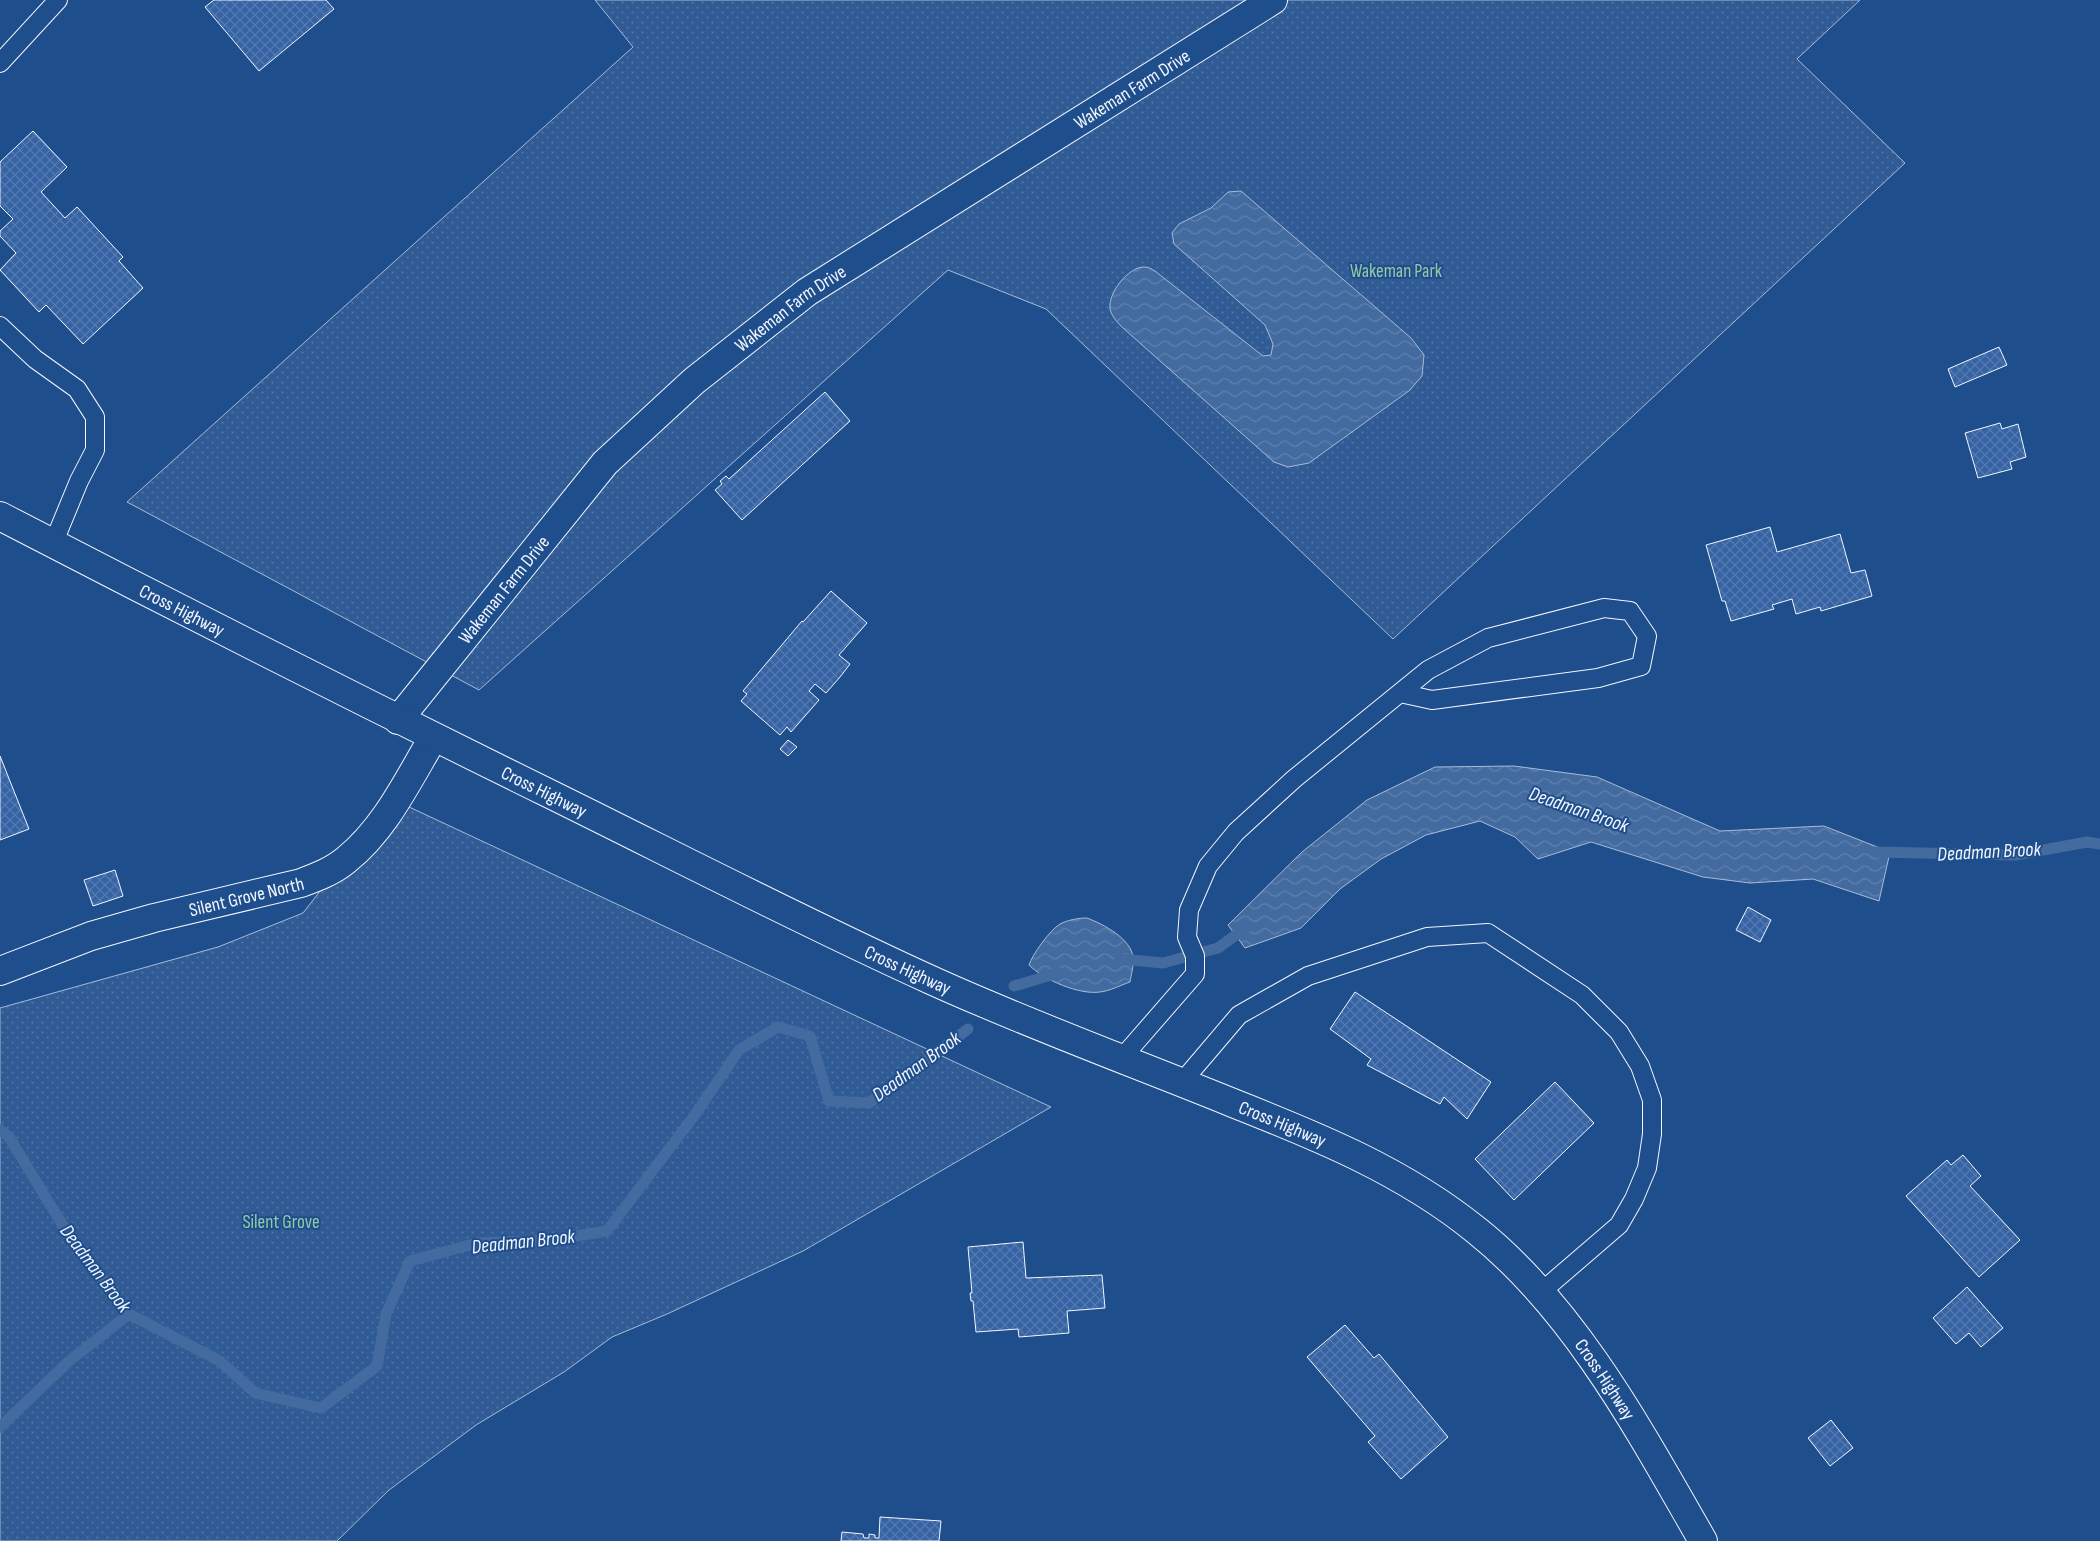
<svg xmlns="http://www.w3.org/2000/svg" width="2100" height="1541" viewBox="0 0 2100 1541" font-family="'Sofia Sans Condensed',sans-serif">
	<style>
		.park { fill: url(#park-dots); stroke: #a8bbd7 }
		.water { fill: url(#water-waves); stroke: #a8bbd7 }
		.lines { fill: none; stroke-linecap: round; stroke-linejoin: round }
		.stream { stroke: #446ba0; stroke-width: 11 }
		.building { fill: url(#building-cross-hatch); stroke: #f2f6ff }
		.lane-casing { stroke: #f2f6ff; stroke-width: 20 }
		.street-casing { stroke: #f2f6ff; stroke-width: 30 }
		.secondary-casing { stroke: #f2f6ff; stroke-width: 30 }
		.lane { stroke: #1f4e8c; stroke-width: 18 }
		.street { stroke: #1f4e8c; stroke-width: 28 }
		.secondary { stroke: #1f4e8c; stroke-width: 28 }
		.labels { text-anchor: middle; stroke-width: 4; stroke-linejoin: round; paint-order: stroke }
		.street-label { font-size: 19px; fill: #f2f6ff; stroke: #1f4e8c }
		.park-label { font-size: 19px; fill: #97c8a6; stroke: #1f4e8c }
		.water-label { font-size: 20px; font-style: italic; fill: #f2f6ff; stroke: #1f4e8c }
	</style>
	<defs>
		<pattern id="park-dots" width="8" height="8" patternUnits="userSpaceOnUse" patternTransform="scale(1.25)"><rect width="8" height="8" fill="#305b95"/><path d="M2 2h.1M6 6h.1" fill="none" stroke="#4e73a5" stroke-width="1.8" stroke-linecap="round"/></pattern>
		<pattern id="water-waves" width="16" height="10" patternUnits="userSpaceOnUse" patternTransform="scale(1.25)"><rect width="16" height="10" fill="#446ba0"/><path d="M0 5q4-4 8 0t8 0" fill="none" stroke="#5f81ae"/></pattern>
		<pattern id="building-cross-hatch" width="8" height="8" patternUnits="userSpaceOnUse" patternTransform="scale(1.25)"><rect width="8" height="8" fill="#3563a3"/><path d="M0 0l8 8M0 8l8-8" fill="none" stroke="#537ab1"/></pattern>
	</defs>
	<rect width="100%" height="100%" fill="#1f4e8c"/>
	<!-- park -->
	<g class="park">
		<path d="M595 0H1860L1797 59 1905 163 1393 639 1046 309 948 270 479 690 127 502 633 47Z"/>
		<path d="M392 799 1051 1107 803 1251 667 1314 612 1337 564 1372 476 1425 389 1490 337 1541H0V1008L218 947 303 913Z"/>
	</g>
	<!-- water -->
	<g class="water">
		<path d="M1241 191 1411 338 1424 355 1422 376 1410 390 1309 463 1288 467 1274 462 1123 328C1118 323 1112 317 1110 309 1108 293 1128 267 1144 267 1148 267 1152 269 1155 271L1263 356 1271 355 1273 344 1265 325 1174 244 1172 233 1179 224 1211 208 1228 192Z"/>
		<path d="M1514 766 1597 777 1720 831 1824 826 1890 852 1879 901 1813 879 1750 883 1703 877 1591 842 1538 859 1515 837 1480 821 1426 835 1381 859 1340 889 1301 928 1245 948 1228 925 1302 852 1367 800 1435 767Z"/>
		<path d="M1087 918C1103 924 1132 939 1133 958 1134 966 1131 975 1130 982 1121 985 1110 991 1100 992 1079 995 1044 980 1029 965 1032 955 1050 930 1060 924 1068 920 1078 918 1087 918Z"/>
	</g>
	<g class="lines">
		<!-- stream -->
		<g class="stream">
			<path d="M1875 852 2016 855 2087 842 2100 844"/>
			<path d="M1120 959 1163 963 1218 948 1247 927"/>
			<path d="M1014 986 1058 973"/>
			<path d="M0 1130 9 1137 70 1237 129 1314 220 1361 255 1393 321 1408 377 1366 386 1314 410 1261 477 1243 552 1240 607 1231 694 1116 739 1050 778 1027 810 1036 829 1101 869 1103 968 1029"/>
			<path d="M0 1427 68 1362 129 1314"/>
		</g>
	</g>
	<!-- building -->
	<g class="building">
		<path d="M214 0H326L334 9 259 71 205 7Z"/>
		<path d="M33 131 67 167 41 192 65 218 77 207 123 257 119 261 143 288 83 344 46 305 39 312 0 270 16 253 0 236V231L13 219 0 206V162Z"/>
		<path d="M1999 347 2007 365 1955 387 1948 369Z"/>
		<path d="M825 392 850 421 742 520 715 490 722 484 720 481 726 476 729 479Z"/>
		<path d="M2000 423 2002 429 2018 424 2026 457 2010 462 2012 469 1978 478 1965 433Z"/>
		<path d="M1770 527 1777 552 1840 534 1851 573 1865 570 1872 596 1821 611 1820 607 1796 614 1792 599 1772 605 1774 609 1731 621 1725 601H1722L1706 545Z"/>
		<path d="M831 591 867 623 839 655 850 664 840 677 826 693 815 684 809 691 819 700 791 732 787 727 780 735 741 701 747 694 743 691 802 621 803 622Z"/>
		<path d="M788 740 797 747 788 756 780 749Z"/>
		<path d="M0 756 29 829 0 840Z"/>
		<path d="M115 870 123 896 93 906 84 880Z"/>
		<path d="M1748 907 1771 920 1760 942 1736 930Z"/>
		<path d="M1355 992 1491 1082 1467 1119 1444 1097 1440 1104 1367 1065 1371 1059 1330 1029Z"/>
		<path d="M1555 1082 1594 1123 1514 1200 1475 1159Z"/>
		<path d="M1963 1155 1981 1176 1970 1186 2020 1240 1979 1277 1906 1196 1947 1160 1951 1165Z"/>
		<path d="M1023 1242 1026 1278 1102 1275 1105 1308 1067 1311 1069 1333 1019 1337 1018 1329 976 1332 973 1301H971L970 1293H972L968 1247Z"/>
		<path d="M1967 1287 2003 1328 1981 1347 1969 1333 1956 1344 1933 1318Z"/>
		<path d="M1345 1325 1374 1358 1379 1354 1448 1437 1401 1479 1368 1442 1375 1436 1307 1357Z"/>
		<path d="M1831 1420 1853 1448 1830 1466 1808 1438Z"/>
		<path d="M880 1517 941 1521 939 1541H841L842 1532 863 1534 864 1538H869V1534L875 1535V1538H879Z"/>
	</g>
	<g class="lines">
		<!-- lane casing -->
		<g class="lane-casing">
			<g id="lane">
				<path d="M0 63 58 0"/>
				<path d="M0 326 35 359 77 389 95 417V450L79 481 53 544"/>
				<path d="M1121 1059 1195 974V956L1187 937 1189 910 1208 866 1236 832 1294 779 1428 670 1488 638 1604 608 1630 611 1647 636 1641 666 1598 678 1432 700 1400 693"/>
				<path d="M1182 1082 1239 1015 1308 976 1427 937 1488 933 1582 995 1619 1032 1640 1066 1652 1100V1134L1647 1168 1634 1199 1619 1225 1540 1293"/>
			</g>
		</g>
		<!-- street casing -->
		<g class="street-casing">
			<g id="street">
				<path id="s1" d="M398 720 605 463 694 381 807 292 1273 0"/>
				<path id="s2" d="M0 971 91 936 154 918 301 883C317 877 333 871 346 860 385 829 408 780 433 738"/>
			</g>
		</g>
		<!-- secondary casing -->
		<g class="secondary-casing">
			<g id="secondary">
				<path id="s3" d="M0 516C181 610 363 702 546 792 674 855 801 921 931 980 1030 1025 1132 1062 1233 1103 1319 1137 1403 1171 1476 1230 1575 1309 1641 1433 1703 1541"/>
			</g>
		</g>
		<!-- lane -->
		<use href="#lane" class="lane"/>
		<!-- street -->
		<use href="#street" class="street"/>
		<!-- secondary -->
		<use href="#secondary" class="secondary"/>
	</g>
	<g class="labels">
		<!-- street labels -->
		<g class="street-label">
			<text dy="7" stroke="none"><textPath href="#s1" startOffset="978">Wakeman Farm Drive</textPath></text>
			<text dy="7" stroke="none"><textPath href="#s1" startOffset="572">Wakeman Farm Drive</textPath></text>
			<text dy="7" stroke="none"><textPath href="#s1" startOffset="168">Wakeman Farm Drive</textPath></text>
			<text dy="7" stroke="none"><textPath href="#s3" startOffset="205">Cross Highway</textPath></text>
			<text dy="7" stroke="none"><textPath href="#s3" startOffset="610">Cross Highway</textPath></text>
			<text dy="7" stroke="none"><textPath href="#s2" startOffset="258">Silent Grove North</textPath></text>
			<text dy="7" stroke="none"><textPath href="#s3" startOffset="1015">Cross Highway</textPath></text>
			<text dy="7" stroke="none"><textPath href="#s3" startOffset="1420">Cross Highway</textPath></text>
			<text dy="7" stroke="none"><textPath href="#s3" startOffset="1840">Cross Highway</textPath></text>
		</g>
		<!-- park labels -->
		<g class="park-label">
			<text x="1396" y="277">Wakeman Park</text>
			<text x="281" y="1228">Silent Grove</text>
		</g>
		<!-- water labels -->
		<g class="water-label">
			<text transform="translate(1579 809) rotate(19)" y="7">Deadman Brook</text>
			<text transform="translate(1989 851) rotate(-3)" y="7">Deadman Brook</text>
			<text transform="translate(916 1066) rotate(-36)" y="7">Deadman Brook</text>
			<text transform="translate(523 1241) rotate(-6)" y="7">Deadman Brook</text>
			<text transform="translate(96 1268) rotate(53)" y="7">Deadman Brook</text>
		</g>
	</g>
</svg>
